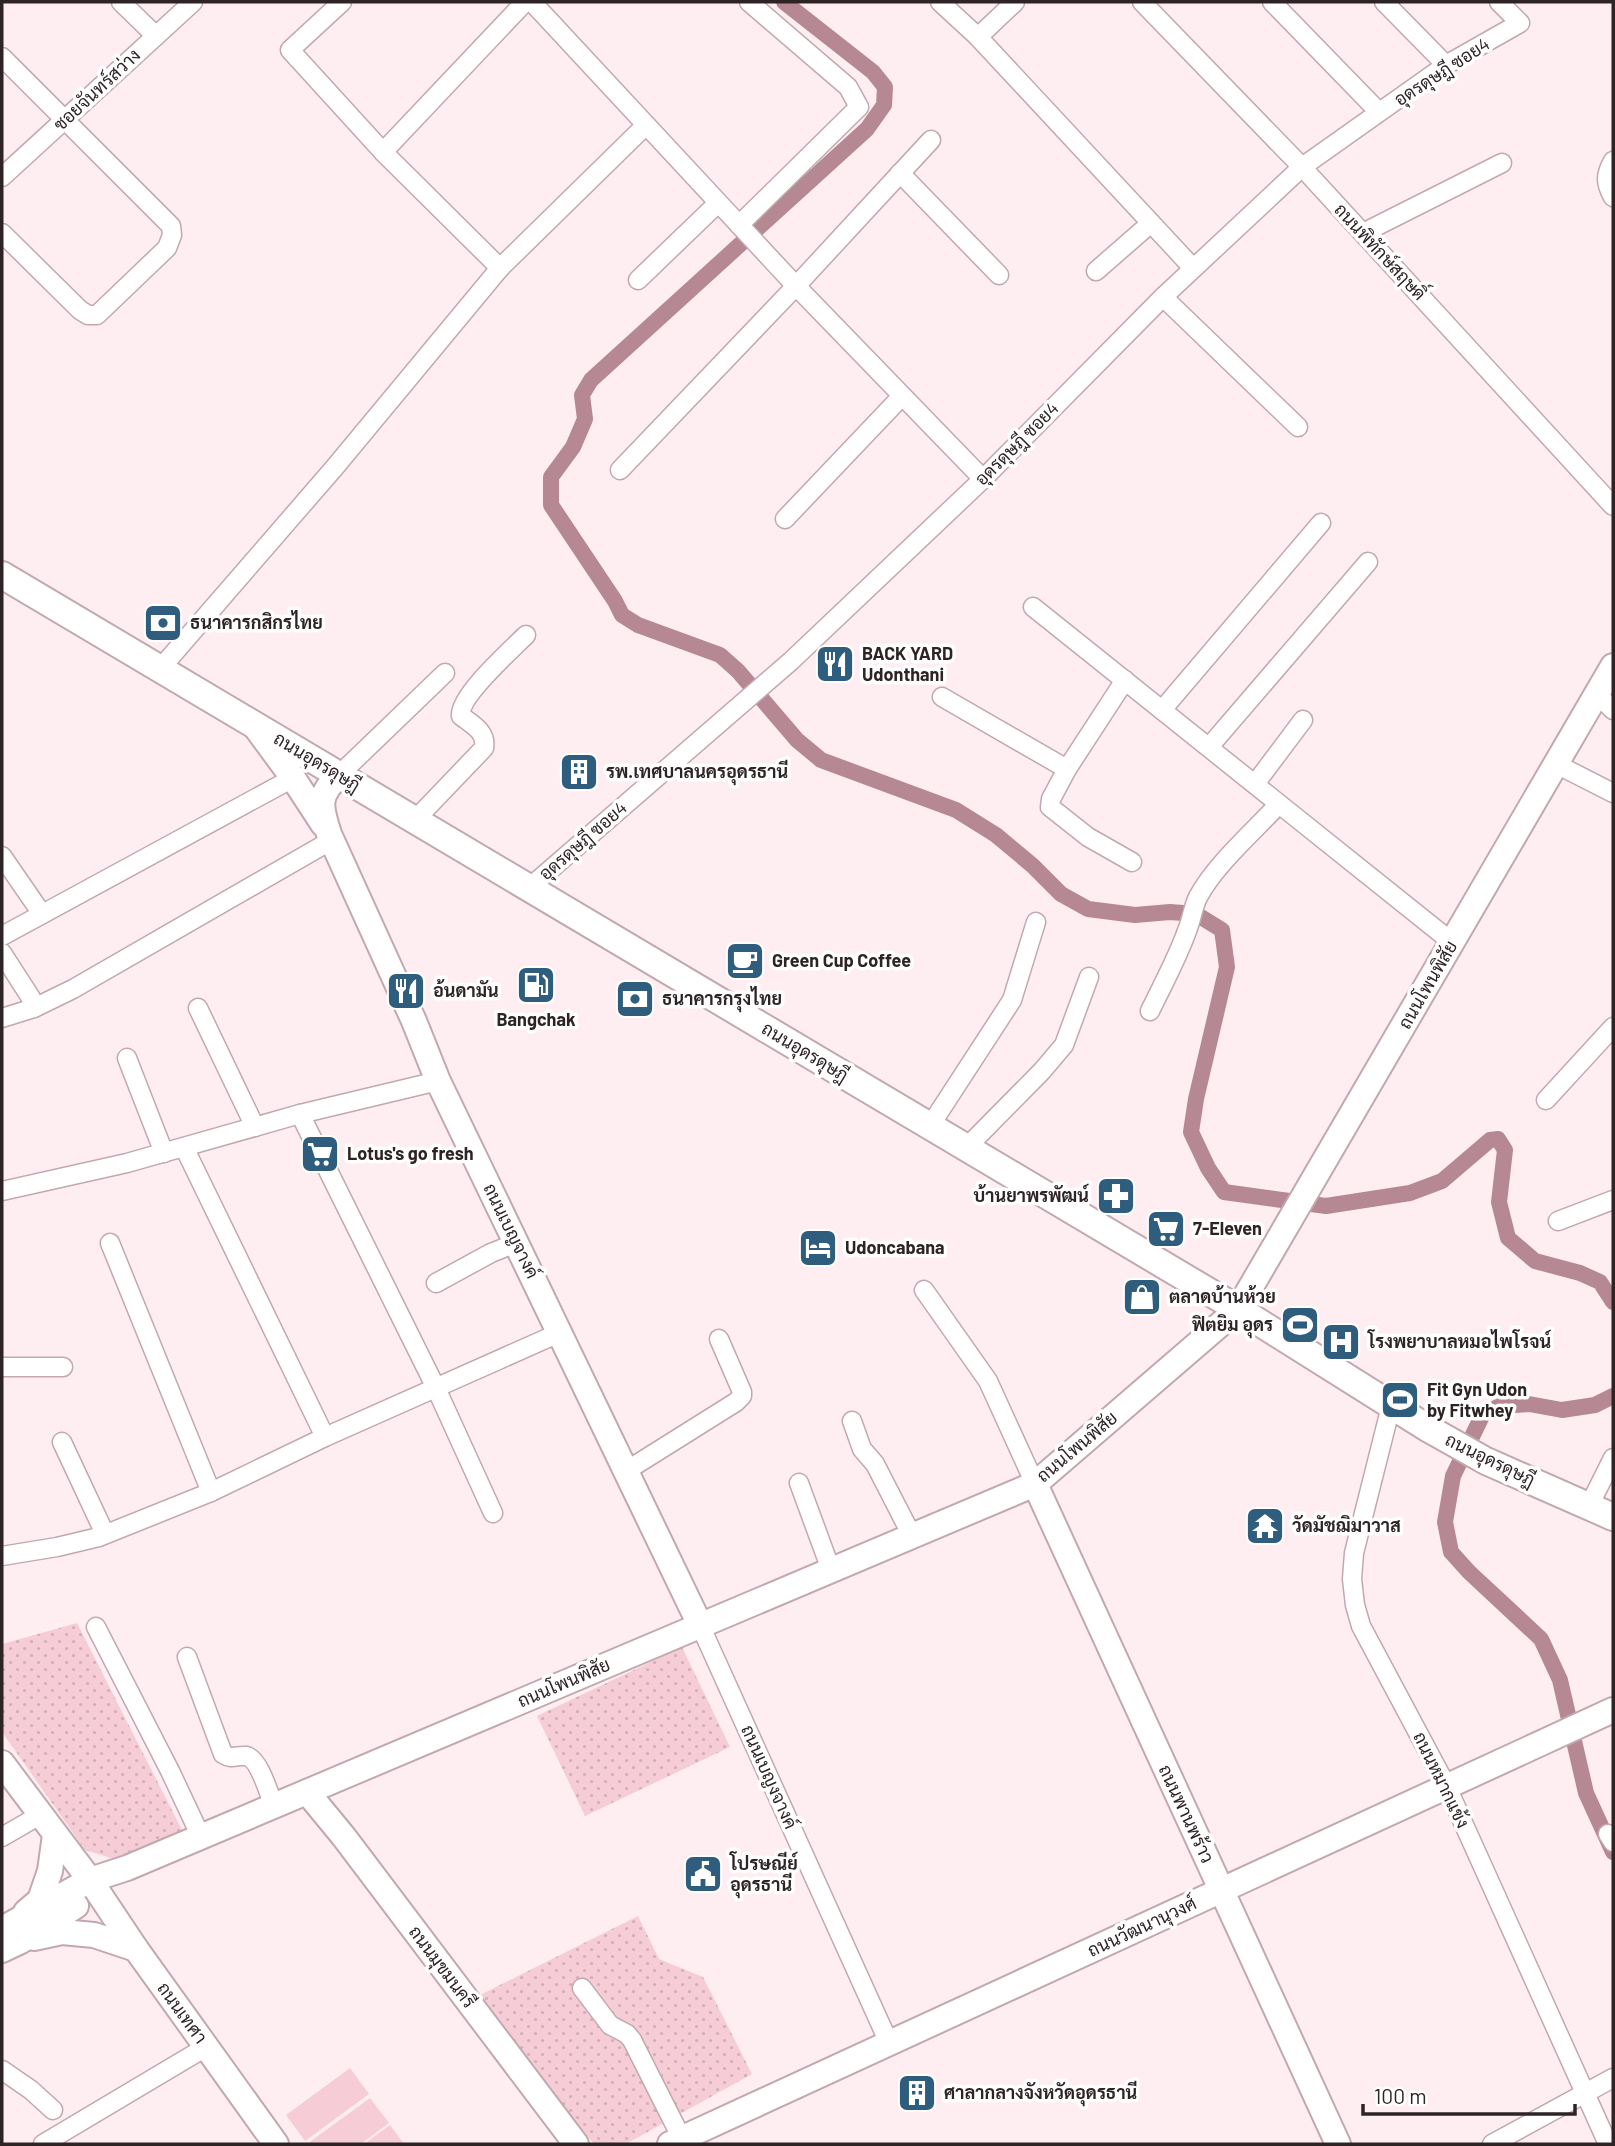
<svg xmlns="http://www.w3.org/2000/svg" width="1615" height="2146" viewBox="0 0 1615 2146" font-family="Barlow,Sarabun,sans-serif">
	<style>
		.grass { fill: url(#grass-dots) }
		.pitch { fill: #f6cdd7 }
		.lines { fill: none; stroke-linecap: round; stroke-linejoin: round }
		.canal { stroke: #b68894; stroke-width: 16 }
		.street-casing { stroke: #c2a8af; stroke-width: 21 }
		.secondary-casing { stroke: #c2a8af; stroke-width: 28 }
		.primary-casing { stroke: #c2a8af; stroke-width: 30 }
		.street { stroke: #fff; stroke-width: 18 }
		.secondary { stroke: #fff; stroke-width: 24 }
		.primary { stroke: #fff; stroke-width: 26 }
		.labels { text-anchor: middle; stroke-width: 7; stroke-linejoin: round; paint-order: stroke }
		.street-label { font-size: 18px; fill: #2e2426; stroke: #fff }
		.poi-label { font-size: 18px; font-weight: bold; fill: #2e2426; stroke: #fff; text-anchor: start }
	</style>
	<defs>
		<pattern id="grass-dots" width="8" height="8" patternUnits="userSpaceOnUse" patternTransform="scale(1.75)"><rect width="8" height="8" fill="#f6cdd7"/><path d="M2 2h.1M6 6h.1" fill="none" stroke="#d3b0b8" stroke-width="1.8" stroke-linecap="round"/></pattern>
	</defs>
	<rect width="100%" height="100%" fill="#feeef2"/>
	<!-- grass -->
	<g class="grass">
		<path d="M77 1623 183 1832 114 1859 85 1850 2 1732V1644Z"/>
		<path d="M682 1647 730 1747 585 1816 537 1716Z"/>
		<path d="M638 1916 659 1959 703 1977 752 2074 626 2144 593 2143 478 1996Z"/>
	</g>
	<!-- pitch -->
	<g class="pitch">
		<path d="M350 2068 369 2094 305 2141 286 2115Z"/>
		<path d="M370 2098 389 2123 361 2144H307Z"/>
		<path d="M390 2125 404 2144H364Z"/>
	</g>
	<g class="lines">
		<!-- canal -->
		<g class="canal">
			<path d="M784 2 873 72 885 87 884 105 867 129 591 380 582 395 585 419 573 447 551 477V505L615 601 622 615 638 625 720 655 738 671 797 740 821 760 956 810 996 835 1033 866 1061 894 1088 909 1135 915 1170 912 1196 914 1222 930 1227 967 1196 1099 1191 1132 1208 1168 1224 1192 1326 1206 1410 1193 1442 1181 1490 1140 1498 1139 1505 1150 1499 1202 1508 1238 1535 1261 1580 1273 1600 1282 1613 1302"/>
			<path d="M1613 1396 1595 1405 1562 1410 1529 1404 1500 1406 1483 1414 1453 1476 1445 1522 1451 1552 1469 1572 1541 1639 1560 1680 1586 1793 1613 1852"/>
		</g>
		<!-- street casing -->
		<g class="street-casing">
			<g id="street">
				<path d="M121 2 156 36"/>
				<path d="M342 2 290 50 383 152 525 2"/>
				<path d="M532 2 796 286 983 479"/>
				<path d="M940 2 978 37 1193 268"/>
				<path d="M1142 2 1302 167 1613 506"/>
				<path d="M1272 2 1379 112"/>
				<path d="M1384 2 1446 65"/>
				<path d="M978 37 1015 2"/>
				<path d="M2 57 171 226 172 235 167 248 97 315H88L80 310 2 233"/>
				<path d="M1613 161C1605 175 1605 183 1613 197"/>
				<path d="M900 173 999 275"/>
				<path d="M2 177 193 2"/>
				<path d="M739 225 859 107 848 87 749 2"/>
				<path d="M1363 233 1502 163"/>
				<path d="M500 268 646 125"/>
				<path d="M1096 271 1151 223"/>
				<path d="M638 280 718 203"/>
				<path d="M1163 297 1298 427"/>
				<path d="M620 470 796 286 931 140"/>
				<path d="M785 519 902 396"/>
				<path d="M1033 607 1453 943"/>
				<path d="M160 669 335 467 500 268 383 152"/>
				<path d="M1597 694 1613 710"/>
				<path d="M942 697 1067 769 1125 680"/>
				<path d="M1162 710 1321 523"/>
				<path d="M1209 747 1368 562"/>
				<path d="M1556 764 1613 793"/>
				<path d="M1067 769 1051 799 1050 807 1088 837 1132 862"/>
				<path d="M339 775 445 673"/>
				<path d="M1255 784 1303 720"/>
				<path d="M415 820 484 748C487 732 473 725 461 716 458 697 511 650 526 635"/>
				<path d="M2 856 42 914"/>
				<path d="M529 888 791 661 983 479 1163 297 1302 167 1446 65 1520 23 1499 2"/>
				<path d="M2 936 293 778"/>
				<path d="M2 953 31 998 34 1008"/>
				<path d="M198 1008 255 1127"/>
				<path d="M1150 1011C1163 984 1178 957 1188 928 1192 918 1193 907 1198 897 1215 865 1254 831 1279 804"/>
				<path d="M2 1018 34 1008 73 989 332 840"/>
				<path d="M127 1058 164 1153"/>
				<path d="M1546 1100 1613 1027"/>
				<path d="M300 1114 436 1388 493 1513"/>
				<path d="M930 1126 1012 1000 1036 922"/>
				<path d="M184 1147 325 1437"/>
				<path d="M966 1148 1042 1071 1064 1045 1089 977"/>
				<path d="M2 1191 127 1163 300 1114 438 1081"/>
				<path d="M1558 1221 1613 1200"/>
				<path d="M110 1243 211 1492"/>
				<path d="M436 1283 491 1253 516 1243"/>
				<path d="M924 1290 988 1381 1035 1484"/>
				<path d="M2 1367H63"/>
				<path d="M1391 1406 1354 1553 1352 1579 1355 1605 1361 1626 1447 1787 1608 2144"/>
				<path d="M852 1421 862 1449 875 1464 912 1536"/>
				<path d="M62 1442 105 1534"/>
				<path d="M626 1471 736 1402 742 1396V1392L719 1339"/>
				<path d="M799 1483 831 1570"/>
				<path d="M1589 1506 1613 1458"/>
				<path d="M2 1556 57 1547 99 1537 211 1492 325 1437 559 1333"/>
				<path d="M700 1625 889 2043"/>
				<path d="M96 1627 170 1771 201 1837"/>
				<path d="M187 1657 223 1754C232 1760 237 1755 246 1756 259 1758 269 1794 274 1806"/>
				<path d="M1608 1834 1613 1842"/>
				<path d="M2 1837 40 1815"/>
				<path d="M582 1988 610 2025 627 2034 632 2040 682 2139"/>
				<path d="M2 2070 31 2090 53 2110"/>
				<path d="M43 2144 206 2047"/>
				<path d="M1492 2144 1613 2078"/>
			</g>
		</g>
		<!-- secondary casing -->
		<g class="secondary-casing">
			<g id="secondary">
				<path d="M254 725 293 778 323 824"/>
				<path d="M339 775C317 796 320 806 329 834L414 1021 438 1081 700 1625"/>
				<path d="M1035 1484 1338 2144"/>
				<path d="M2 1763 90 1880 136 1949 276 2144"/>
				<path d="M307 1792 344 1837 576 2144"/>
				<path d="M26 1912 40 1900 50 1871 55 1835"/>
				<path d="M2 1929 90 1880 127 1868 1035 1484 1238 1309 1613 666"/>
				<path d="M34 1938 62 1932 94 1935 136 1949"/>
				<path d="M2 1950 21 1941 76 1906"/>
				<path d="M670 2144 1613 1710"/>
			</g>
		</g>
		<!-- primary casing -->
		<g class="primary-casing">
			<path id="primary" d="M2 575 1238 1309 1429 1429 1486 1461 1613 1517"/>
		</g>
		<!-- street -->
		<use href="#street" class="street"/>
		<!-- secondary -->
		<use href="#secondary" class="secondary"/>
		<!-- primary -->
		<use href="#primary" class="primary"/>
	</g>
	<!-- icons -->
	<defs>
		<g id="bank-square" transform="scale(2.0125)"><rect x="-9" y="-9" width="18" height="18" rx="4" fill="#2f5d7d" stroke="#fff"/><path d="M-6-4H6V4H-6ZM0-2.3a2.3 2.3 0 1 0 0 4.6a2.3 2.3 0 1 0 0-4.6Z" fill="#fff"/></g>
		<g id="restaurant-square" transform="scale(2.0125)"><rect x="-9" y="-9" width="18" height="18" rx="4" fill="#2f5d7d" stroke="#fff"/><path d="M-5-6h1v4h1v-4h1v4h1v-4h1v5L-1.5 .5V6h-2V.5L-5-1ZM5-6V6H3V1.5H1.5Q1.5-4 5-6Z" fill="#fff"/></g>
		<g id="building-square" transform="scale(2.0125)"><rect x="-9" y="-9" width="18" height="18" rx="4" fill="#2f5d7d" stroke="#fff"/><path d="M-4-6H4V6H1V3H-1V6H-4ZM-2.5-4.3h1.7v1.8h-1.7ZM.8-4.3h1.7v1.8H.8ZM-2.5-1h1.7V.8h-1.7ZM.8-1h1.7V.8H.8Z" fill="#fff"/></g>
		<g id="cafe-square" transform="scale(2.0125)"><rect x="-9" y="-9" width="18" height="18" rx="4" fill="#2f5d7d" stroke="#fff"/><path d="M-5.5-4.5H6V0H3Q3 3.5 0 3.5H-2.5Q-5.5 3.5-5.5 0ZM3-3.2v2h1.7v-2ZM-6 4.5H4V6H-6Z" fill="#fff"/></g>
		<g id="fuel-square" transform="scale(2.0125)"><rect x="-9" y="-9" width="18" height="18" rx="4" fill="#2f5d7d" stroke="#fff"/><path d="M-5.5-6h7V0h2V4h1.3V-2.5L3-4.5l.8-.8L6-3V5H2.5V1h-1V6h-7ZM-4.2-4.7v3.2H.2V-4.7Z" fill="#fff"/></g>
		<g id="supermarket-square" transform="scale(2.0125)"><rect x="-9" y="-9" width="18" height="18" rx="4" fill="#2f5d7d" stroke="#fff"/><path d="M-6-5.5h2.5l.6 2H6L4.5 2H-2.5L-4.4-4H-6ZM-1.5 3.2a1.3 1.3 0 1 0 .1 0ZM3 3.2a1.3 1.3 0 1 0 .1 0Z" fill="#fff"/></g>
		<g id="pharmacy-square" transform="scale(2.0125)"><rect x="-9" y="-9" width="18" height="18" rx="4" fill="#2f5d7d" stroke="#fff"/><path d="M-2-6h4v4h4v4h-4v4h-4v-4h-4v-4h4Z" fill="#fff"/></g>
		<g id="hotel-square" transform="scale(2.0125)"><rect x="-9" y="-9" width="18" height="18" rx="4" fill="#2f5d7d" stroke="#fff"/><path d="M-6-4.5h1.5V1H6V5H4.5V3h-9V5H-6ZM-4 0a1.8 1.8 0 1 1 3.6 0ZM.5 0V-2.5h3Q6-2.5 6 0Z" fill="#fff"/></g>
		<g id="shop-square" transform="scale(2.0125)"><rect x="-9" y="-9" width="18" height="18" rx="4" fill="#2f5d7d" stroke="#fff"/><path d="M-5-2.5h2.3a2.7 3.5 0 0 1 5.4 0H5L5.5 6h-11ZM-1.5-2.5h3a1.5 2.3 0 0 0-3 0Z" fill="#fff"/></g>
		<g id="stadium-square" transform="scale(2.0125)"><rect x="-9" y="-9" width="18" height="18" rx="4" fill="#2f5d7d" stroke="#fff"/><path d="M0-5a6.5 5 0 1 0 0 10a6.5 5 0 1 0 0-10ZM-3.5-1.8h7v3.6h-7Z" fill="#fff"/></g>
		<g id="hospital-square" transform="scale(2.0125)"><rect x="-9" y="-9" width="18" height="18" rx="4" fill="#2f5d7d" stroke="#fff"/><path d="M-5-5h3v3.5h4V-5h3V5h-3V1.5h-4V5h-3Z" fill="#fff"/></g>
		<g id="temple-square" transform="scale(2.0125)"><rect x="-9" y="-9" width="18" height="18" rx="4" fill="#2f5d7d" stroke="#fff"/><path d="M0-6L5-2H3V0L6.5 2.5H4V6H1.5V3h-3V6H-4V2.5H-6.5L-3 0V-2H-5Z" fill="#fff"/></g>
		<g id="civic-square" transform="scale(2.0125)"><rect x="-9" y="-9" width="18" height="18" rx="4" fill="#2f5d7d" stroke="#fff"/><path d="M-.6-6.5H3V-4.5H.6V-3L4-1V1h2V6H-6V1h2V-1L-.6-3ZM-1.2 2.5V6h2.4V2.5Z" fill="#fff"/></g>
	</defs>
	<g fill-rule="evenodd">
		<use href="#bank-square" x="163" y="623"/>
		<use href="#restaurant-square" x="835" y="664"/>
		<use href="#building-square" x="579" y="772"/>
		<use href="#cafe-square" x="745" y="961"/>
		<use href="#fuel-square" x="536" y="985"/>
		<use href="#restaurant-square" x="406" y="991"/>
		<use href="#bank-square" x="635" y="999"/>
		<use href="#supermarket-square" x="320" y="1154"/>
		<use href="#pharmacy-square" x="1116" y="1196"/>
		<use href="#supermarket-square" x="1166" y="1229"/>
		<use href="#hotel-square" x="818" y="1248"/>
		<use href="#shop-square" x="1142" y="1297"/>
		<use href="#stadium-square" x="1300" y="1325"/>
		<use href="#hospital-square" x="1341" y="1342"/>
		<use href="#stadium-square" x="1400" y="1400"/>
		<use href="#temple-square" x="1265" y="1526"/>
		<use href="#civic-square" x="703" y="1874"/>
		<use href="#building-square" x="917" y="2093"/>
	</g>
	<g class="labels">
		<!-- street labels -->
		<g class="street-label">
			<text transform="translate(1442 72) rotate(-33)" y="6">อุดรดุษฎี ซอย4</text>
			<text transform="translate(97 90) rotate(-43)" y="6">ซอยจันทร์สว่าง</text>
			<text transform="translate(1380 252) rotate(47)" y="6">ถนนพิทักษ์สฤษดิ์</text>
			<text transform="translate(1017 444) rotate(-45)" y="6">อุดรดุษฎี ซอย4</text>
			<text transform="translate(317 762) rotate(31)" y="6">ถนนอุดรดุษฎี</text>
			<text transform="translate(583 841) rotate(-41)" y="6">อุดรดุษฎี ซอย4</text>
			<text transform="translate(1428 985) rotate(-60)" y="6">ถนนโพนพิสัย</text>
			<text transform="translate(805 1052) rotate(31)" y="6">ถนนอุดรดุษฎี</text>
			<text transform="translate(511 1231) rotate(64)" y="6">ถนนเบญจางค์</text>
			<text transform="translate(1077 1447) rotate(-40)" y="6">ถนนโพนพิสัย</text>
			<text transform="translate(1490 1460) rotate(26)" y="6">ถนนอุดรดุษฎี</text>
			<text transform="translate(564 1683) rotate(-23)" y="6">ถนนโพนพิสัย</text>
			<text transform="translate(769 1777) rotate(66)" y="6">ถนนเบญงจางค์</text>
			<text transform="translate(1441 1780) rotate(64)" y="6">ถนนหมากแข้ง</text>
			<text transform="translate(1186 1814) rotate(65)" y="6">ถนนพานพร้าว</text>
			<text transform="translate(1142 1927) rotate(-25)" y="6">ถนนวัฒนานุวงศ์</text>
			<text transform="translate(442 1967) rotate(53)" y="6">ถนนมุขมนครี</text>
			<text transform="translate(182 2013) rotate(54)" y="6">ถนนเทศา</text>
		</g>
		<!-- poi labels -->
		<g class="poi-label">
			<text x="190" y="629">ธนาคารกสิกรไทย</text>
			<text x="862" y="660">BACK YARD<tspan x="862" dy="21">Udonthani</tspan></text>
			<text x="606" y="778">รพ.เทศบาลนครอุดรธานี</text>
			<text x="772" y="967">Green Cup Coffee</text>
			<text x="433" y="997">อ้นดามัน</text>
			<text x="662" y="1005">ธนาคารกรุงไทย</text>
			<text x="536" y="1026" text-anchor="middle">Bangchak</text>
			<text x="347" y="1160">Lotus's go fresh</text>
			<text x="1089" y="1202" text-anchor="end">บ้านยาพรพัฒน์</text>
			<text x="1193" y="1235">7-Eleven</text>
			<text x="845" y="1254">Udoncabana</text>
			<text x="1169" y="1303">ตลาดบ้านห้วย</text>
			<text x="1273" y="1331" text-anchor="end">ฟิตยิม อุดร</text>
			<text x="1368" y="1348">โรงพยาบาลหมอไพโรจน์</text>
			<text x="1427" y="1396">Fit Gyn Udon<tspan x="1427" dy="21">by Fitwhey</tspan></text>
			<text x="1292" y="1532">วัดมัชฌิมาวาส</text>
			<text x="730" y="1870">โปรษณีย์<tspan x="730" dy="21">อุดรธานี</tspan></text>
			<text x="944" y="2099">ศาลากลางจังหวัดอุดรธานี</text>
		</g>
	</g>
	<!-- border -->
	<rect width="1615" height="2146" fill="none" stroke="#2e2426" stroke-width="7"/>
	<!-- scale -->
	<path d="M1363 2104v10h212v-10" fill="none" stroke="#2e2426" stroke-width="3.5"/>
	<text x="1374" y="2104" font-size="21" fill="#2e2426" stroke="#ffffff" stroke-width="5" paint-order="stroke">100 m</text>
</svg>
